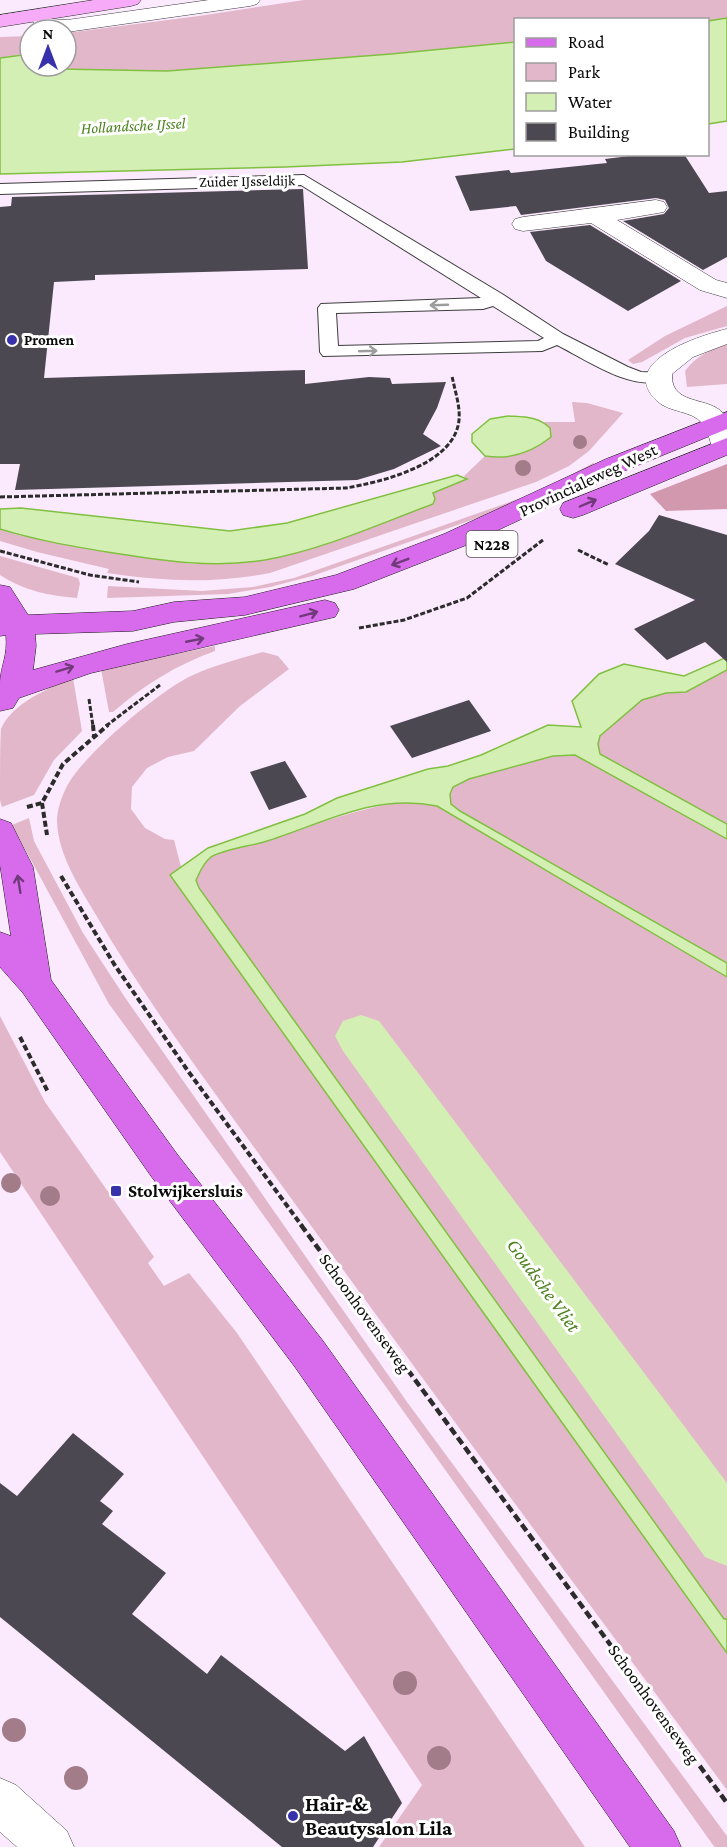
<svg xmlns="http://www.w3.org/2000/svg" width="727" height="1847" viewBox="0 0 727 1847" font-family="'Crimson Pro',serif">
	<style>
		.green { fill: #e3b7ca }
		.forest { fill: #d298ad }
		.water { fill: #d3efb3; stroke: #81bf41; stroke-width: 1.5 }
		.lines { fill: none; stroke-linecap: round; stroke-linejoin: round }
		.canal { fill: #d3efb3; fill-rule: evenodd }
		.building { fill: #4c4851 }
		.service-casing { stroke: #3d3d3d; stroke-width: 2 }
		.minor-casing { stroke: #3d3d3d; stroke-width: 1 }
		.secondary-casing { stroke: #2c2c2c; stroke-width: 1 }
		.primary-casing { stroke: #1b1b1b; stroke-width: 1 }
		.path-far2 { stroke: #2c2c2c; stroke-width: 3; stroke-dasharray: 5 2; stroke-linecap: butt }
		.path-far1 { stroke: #2c2c2c; stroke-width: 4; stroke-dasharray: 6 3; stroke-linecap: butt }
		.path { stroke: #2c2c2c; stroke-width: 4.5; stroke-dasharray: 8 4; stroke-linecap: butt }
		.service { fill: #fff; fill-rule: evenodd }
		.minor { fill: #fff; fill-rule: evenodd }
		.secondary { fill: #f6aaf7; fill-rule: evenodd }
		.primary { fill: #d86beb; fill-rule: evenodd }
		.tree { fill: #a27c88 }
		.oneway { stroke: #9d9d9d }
		.oneway2 { stroke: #713a7a }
		.poi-dot { fill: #3731ab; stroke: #fff; stroke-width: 2 }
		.labels { text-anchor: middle; stroke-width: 6; stroke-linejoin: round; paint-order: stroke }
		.far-street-label { font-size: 15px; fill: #0a0a0a; stroke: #fff }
		.far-poi-label { font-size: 15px; font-weight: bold; fill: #0a0a0a; stroke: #fff; text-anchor: start }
		.far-water-label { font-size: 16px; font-style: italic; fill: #4d821f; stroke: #fff }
		.shield { fill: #fff; stroke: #545454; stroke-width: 1.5 }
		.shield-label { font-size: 16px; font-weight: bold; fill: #0a0a0a }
		.street-label { font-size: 18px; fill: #0a0a0a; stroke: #fff }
		.poi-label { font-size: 18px; font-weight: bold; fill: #0a0a0a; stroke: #fff; text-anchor: start }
		.water-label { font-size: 20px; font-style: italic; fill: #4d821f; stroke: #fff }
		.near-poi-label { font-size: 21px; font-weight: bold; fill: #0a0a0a; stroke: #fff; text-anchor: start }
	</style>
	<rect width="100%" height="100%" fill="#fbe9fd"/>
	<!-- green -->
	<g class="green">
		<path d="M304 0H727V18L708 21 516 20 515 42 391 54 167 71 61 69 58 66H66V33L199 16Z"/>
		<path d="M30 36V54L0 58V37Z"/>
		<path d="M727 306V326L685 338 642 362 633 364 628 360 665 336Z"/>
		<path d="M727 343V384L687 387 685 371C696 356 710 350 727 343Z"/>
		<path d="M572 402 587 403 623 413 589 451 569 466 536 482 270 573C215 584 162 581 107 573L109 569 37 552 0 541V529L21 536 191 564 241 562 266 559 325 543 433 504V493L466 479 464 476 485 456C518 461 528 452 550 428L543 422H575Z"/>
		<path d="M593 463 597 466 523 502 312 576 270 587 228 594 107 598 108 586 202 591 253 587 294 578 541 491Z"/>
		<path d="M0 556 78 578 80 583 77 598C50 596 24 591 0 575Z"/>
		<path d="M215 646V651C176 665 144 685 113 712H109L101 669Z"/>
		<path d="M263 652 278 656 289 669 240 706 194 751 168 757 147 768 132 787 131 809 145 828 165 839 174 840 181 867 170 875 727 1653V1790C571 1580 415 1369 261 1157 204 1078 145 999 96 915 79 886 58 855 57 821 57 809 62 796 67 786 84 754 160 690 193 675 215 665 239 659 263 652Z"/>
		<path d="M727 670V824L600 754 598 744 600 736 642 700 666 693 686 692Z"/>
		<path d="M73 678 82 731 54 760 34 795 2 807 0 800C0 785 0 741 1 729 12 703 49 688 73 678Z"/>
		<path d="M575 755 727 838V963L460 811 451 804 450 794 453 787 469 779 553 756Z"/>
		<path d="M412 801 437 806 727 977V1619L724 1620 199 888 196 880C200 872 204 862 211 857 223 849 250 846 265 841 315 826 360 806 412 801Z"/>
		<path d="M29 818 34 841 83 933 124 996 407 1402 727 1836V1847H715L713 1845 244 1188 109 1004 12 825Z"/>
		<path d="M0 1016 45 1102 154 1257 148 1263 164 1286 189 1273 237 1333 585 1847H379L422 1785 0 1152Z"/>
	</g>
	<!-- forest -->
	<path class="forest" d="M727 464V509L666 511 650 494Z"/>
	<!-- water -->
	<g class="water">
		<path d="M727 18V121L708 124V21Z"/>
		<path d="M515 42V149L402 162 285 167 0 174V58L30 54V66H58L61 69 167 71 391 54Z"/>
		<path d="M508 416C523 417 538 416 550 428L551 437C531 453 509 460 485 456L472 442V434L490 419Z"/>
		<path d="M457 475 467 479 433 493 435 499 433 504C379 524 322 550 265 560 211 569 159 560 107 552 71 546 35 540 0 529V509L21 508 230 531 287 523Z"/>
		<path d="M727 657V670L686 692 666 693 642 700 600 736 598 744 600 754 727 824V839L575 755 553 756 469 779 453 787 450 794 451 804 460 811 727 963V977L437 806C372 793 323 824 264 842 250 846 222 850 211 857 203 863 200 872 196 880L199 888 724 1619H727V1653L170 875 208 848 305 814 337 798 428 769 448 766 481 755 548 725 581 727 572 701 599 674 624 664 684 676Z"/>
	</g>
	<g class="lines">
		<!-- canal -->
		<path class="canal" d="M361 1015 379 1021 727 1483V1566L705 1557 343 1051 335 1036 343 1021Z"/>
	</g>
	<!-- building -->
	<g class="building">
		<path d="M646 154H684L709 193 727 191V257L703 270 623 221 664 214 669 208 665 200 656 198 521 215 516 206 470 211 455 176 509 170 511 173 607 163 605 159Z"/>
		<path d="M303 189 308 269 95 275V280L54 282 44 378 305 370V384L369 377 390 378 392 384 446 382 437 408 423 434 441 446 394 469 357 480 15 490 20 464H0V207L11 206 12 197Z"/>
		<path d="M590 225 681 281 628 311 546 261 530 232Z"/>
		<path d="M659 515 727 535V662L705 642 667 660 634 629 695 600 615 564 649 531Z"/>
		<path d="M469 700 491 731 412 758 390 726Z"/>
		<path d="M285 761 307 797 269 810 250 772Z"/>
		<path d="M73 1433 124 1474 100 1501 113 1511 102 1524 166 1573 132 1614 207 1674 221 1655 345 1751 364 1736 402 1803 373 1847H282L0 1617V1483L17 1496Z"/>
	</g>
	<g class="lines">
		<!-- service casing -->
		<g class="service-casing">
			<path id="service" d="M304 175 502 294 563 334 628 367 641 372 665 373 668 377 665 381C628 390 589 361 557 345L542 351 323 356 320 352 318 308 321 304 481 298 301 185 0 194V184ZM493 306 544 338 538 341 338 346 336 313 483 309Z"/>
		</g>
		<!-- minor casing -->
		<g class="minor-casing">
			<g id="minor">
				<path d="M209 0H260L257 4 250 6 67 32 66 30 37 28 29 14 32 10H46L51 19 67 20Z"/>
				<path d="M656 200 664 202 667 207 664 212 617 220 716 280 727 283V298L700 290 591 223 523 231 515 229 512 224 515 219 523 217Z"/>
				<path d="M727 329V344L693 357 672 374C670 410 719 393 727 421 727 431 727 444 727 454L715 453C709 444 710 431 702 423 691 410 670 413 657 401 616 362 701 335 727 329Z"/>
				<path d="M0 1778 16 1785 67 1831 74 1847H17L0 1832Z"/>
			</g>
		</g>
		<!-- secondary casing -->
		<g class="secondary-casing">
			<path id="secondary" d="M94 0H141L138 4 131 6 0 27V15Z"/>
		</g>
		<!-- primary casing -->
		<g class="primary-casing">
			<g id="primary">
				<path d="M727 412V429L624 471 464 546 354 589 245 615 174 622 133 631 35 634 36 646 33 670 127 644 325 600 335 603 339 610 335 617 91 673 19 698 13 708 0 711C0 701 0 692 0 682 1 665 8 656 6 635L0 636V585L10 587 28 615 133 611 174 602 245 597 336 575 444 534 606 459Z"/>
				<path d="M727 438V455L583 515 573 518 563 515 560 509 563 503Z"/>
				<path d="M0 819 11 823 33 867 51 980 177 1154 323 1341 674 1831 681 1847H630L295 1367 151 1176 23 993 0 967V932L11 936 0 865Z"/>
			</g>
		</g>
		<!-- path-far2 -->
		<g class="path-far2">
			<path d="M0 497 346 488C381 482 448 466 458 426 462 410 455 392 452 376"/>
			<path d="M578 550 609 565"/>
			<path d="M0 551 90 575 139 582"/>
			<path d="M359 628 404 620 467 598 543 540"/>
			<path d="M89 699 93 726"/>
			<path d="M106 726 160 685"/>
		</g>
		<!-- path-far1 -->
		<g class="path-far1">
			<path d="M93 725 94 736"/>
			<path d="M42 803 47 835"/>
			<path d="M27 807 42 803 63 764 108 725"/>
			<path d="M61 876 114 964 188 1071 302 1226"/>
			<path d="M20 1037 48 1092"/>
		</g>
		<!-- path -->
		<path class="path" d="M301 1225 727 1803"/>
		<!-- service -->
		<use href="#service" class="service"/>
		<!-- minor -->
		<use href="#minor" class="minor"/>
		<!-- secondary -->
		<use href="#secondary" class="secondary"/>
		<!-- primary -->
		<use href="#primary" class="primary"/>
	</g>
	<!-- trees -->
	<g class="tree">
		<circle cx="580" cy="442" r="7"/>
		<circle cx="523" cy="468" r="8"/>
		<circle cx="11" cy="1183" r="10"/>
		<circle cx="50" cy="1196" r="10"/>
		<circle cx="405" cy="1683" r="12"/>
		<circle cx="14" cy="1730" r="12"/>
		<circle cx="439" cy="1758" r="12"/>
		<circle cx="76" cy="1778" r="12"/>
	</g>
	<!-- one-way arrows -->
	<defs><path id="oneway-shaft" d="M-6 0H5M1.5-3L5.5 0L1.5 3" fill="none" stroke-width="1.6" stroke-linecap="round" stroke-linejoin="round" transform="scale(1.5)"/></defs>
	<g class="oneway">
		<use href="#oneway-shaft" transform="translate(439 305) rotate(178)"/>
		<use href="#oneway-shaft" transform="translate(368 351) rotate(-2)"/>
	</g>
	<g class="oneway2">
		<use href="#oneway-shaft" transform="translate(588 503) rotate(-23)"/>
		<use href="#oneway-shaft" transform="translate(400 562) rotate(159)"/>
		<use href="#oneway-shaft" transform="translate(309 614) rotate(-15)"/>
		<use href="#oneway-shaft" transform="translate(195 640) rotate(-11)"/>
		<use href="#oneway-shaft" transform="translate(65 669) rotate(-17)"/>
		<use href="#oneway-shaft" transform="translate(19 884) rotate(-99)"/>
	</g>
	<!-- markers -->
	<g class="poi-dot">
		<circle cx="12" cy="340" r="6"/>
		<rect x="110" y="1185" width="12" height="12" rx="3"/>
		<circle cx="293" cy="1816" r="6"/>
	</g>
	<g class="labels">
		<!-- far-street labels -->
		<g class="far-street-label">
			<text transform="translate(247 181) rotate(-1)" y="5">Zuider IJsseldijk</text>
		</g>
		<!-- far-poi labels -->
		<g class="far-poi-label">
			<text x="24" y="345">Promen</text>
		</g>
		<!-- far-water labels -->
		<g class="far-water-label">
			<text transform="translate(133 125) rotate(-3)" y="6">Hollandsche IJssel</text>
		</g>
		<!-- shield labels -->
		<rect class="shield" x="466.5" y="531" width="51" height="26" rx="4.5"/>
		<g class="shield-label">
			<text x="492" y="550">N228</text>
		</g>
		<!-- street labels -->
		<g class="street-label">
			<text transform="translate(588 480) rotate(-25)" y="6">Provincialeweg West</text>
			<text transform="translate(365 1313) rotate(54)" y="6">Schoonhovenseweg</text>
			<text transform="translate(654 1704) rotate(54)" y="6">Schoonhovenseweg</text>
		</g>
		<!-- poi labels -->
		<g class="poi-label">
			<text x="128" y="1197">Stolwijkersluis</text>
		</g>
		<!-- water labels -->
		<g class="water-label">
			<text transform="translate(544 1285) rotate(54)" y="7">Goudsche Vliet</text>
		</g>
		<!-- near-poi labels -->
		<g class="near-poi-label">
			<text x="305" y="1811">Hair-&amp;<tspan x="305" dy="24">Beautysalon Lila</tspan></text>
		</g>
	</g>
	<!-- legend -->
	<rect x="514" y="18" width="195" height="138" fill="#ffffff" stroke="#9d9d9d" stroke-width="1.5"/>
	<rect x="526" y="38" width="30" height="9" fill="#d86beb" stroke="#9d9d9d" stroke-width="1.5"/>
	<text x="568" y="48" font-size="18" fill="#0a0a0a">Road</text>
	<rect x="526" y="63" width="30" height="18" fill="#e3b7ca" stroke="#9d9d9d" stroke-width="1.5"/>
	<text x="568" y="78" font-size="18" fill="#0a0a0a">Park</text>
	<rect x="526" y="93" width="30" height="18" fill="#d3efb3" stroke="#9d9d9d" stroke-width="1.5"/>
	<text x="568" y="108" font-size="18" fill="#0a0a0a">Water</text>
	<rect x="526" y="123" width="30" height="18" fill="#4c4851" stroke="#9d9d9d" stroke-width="1.5"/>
	<text x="568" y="138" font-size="18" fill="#0a0a0a">Building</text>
	<!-- north arrow -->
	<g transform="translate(48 48)"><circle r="28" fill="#ffffff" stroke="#9d9d9d" stroke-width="1.5"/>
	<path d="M0-4.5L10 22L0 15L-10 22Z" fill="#3731ab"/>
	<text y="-9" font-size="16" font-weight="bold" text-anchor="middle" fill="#0a0a0a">N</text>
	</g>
</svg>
